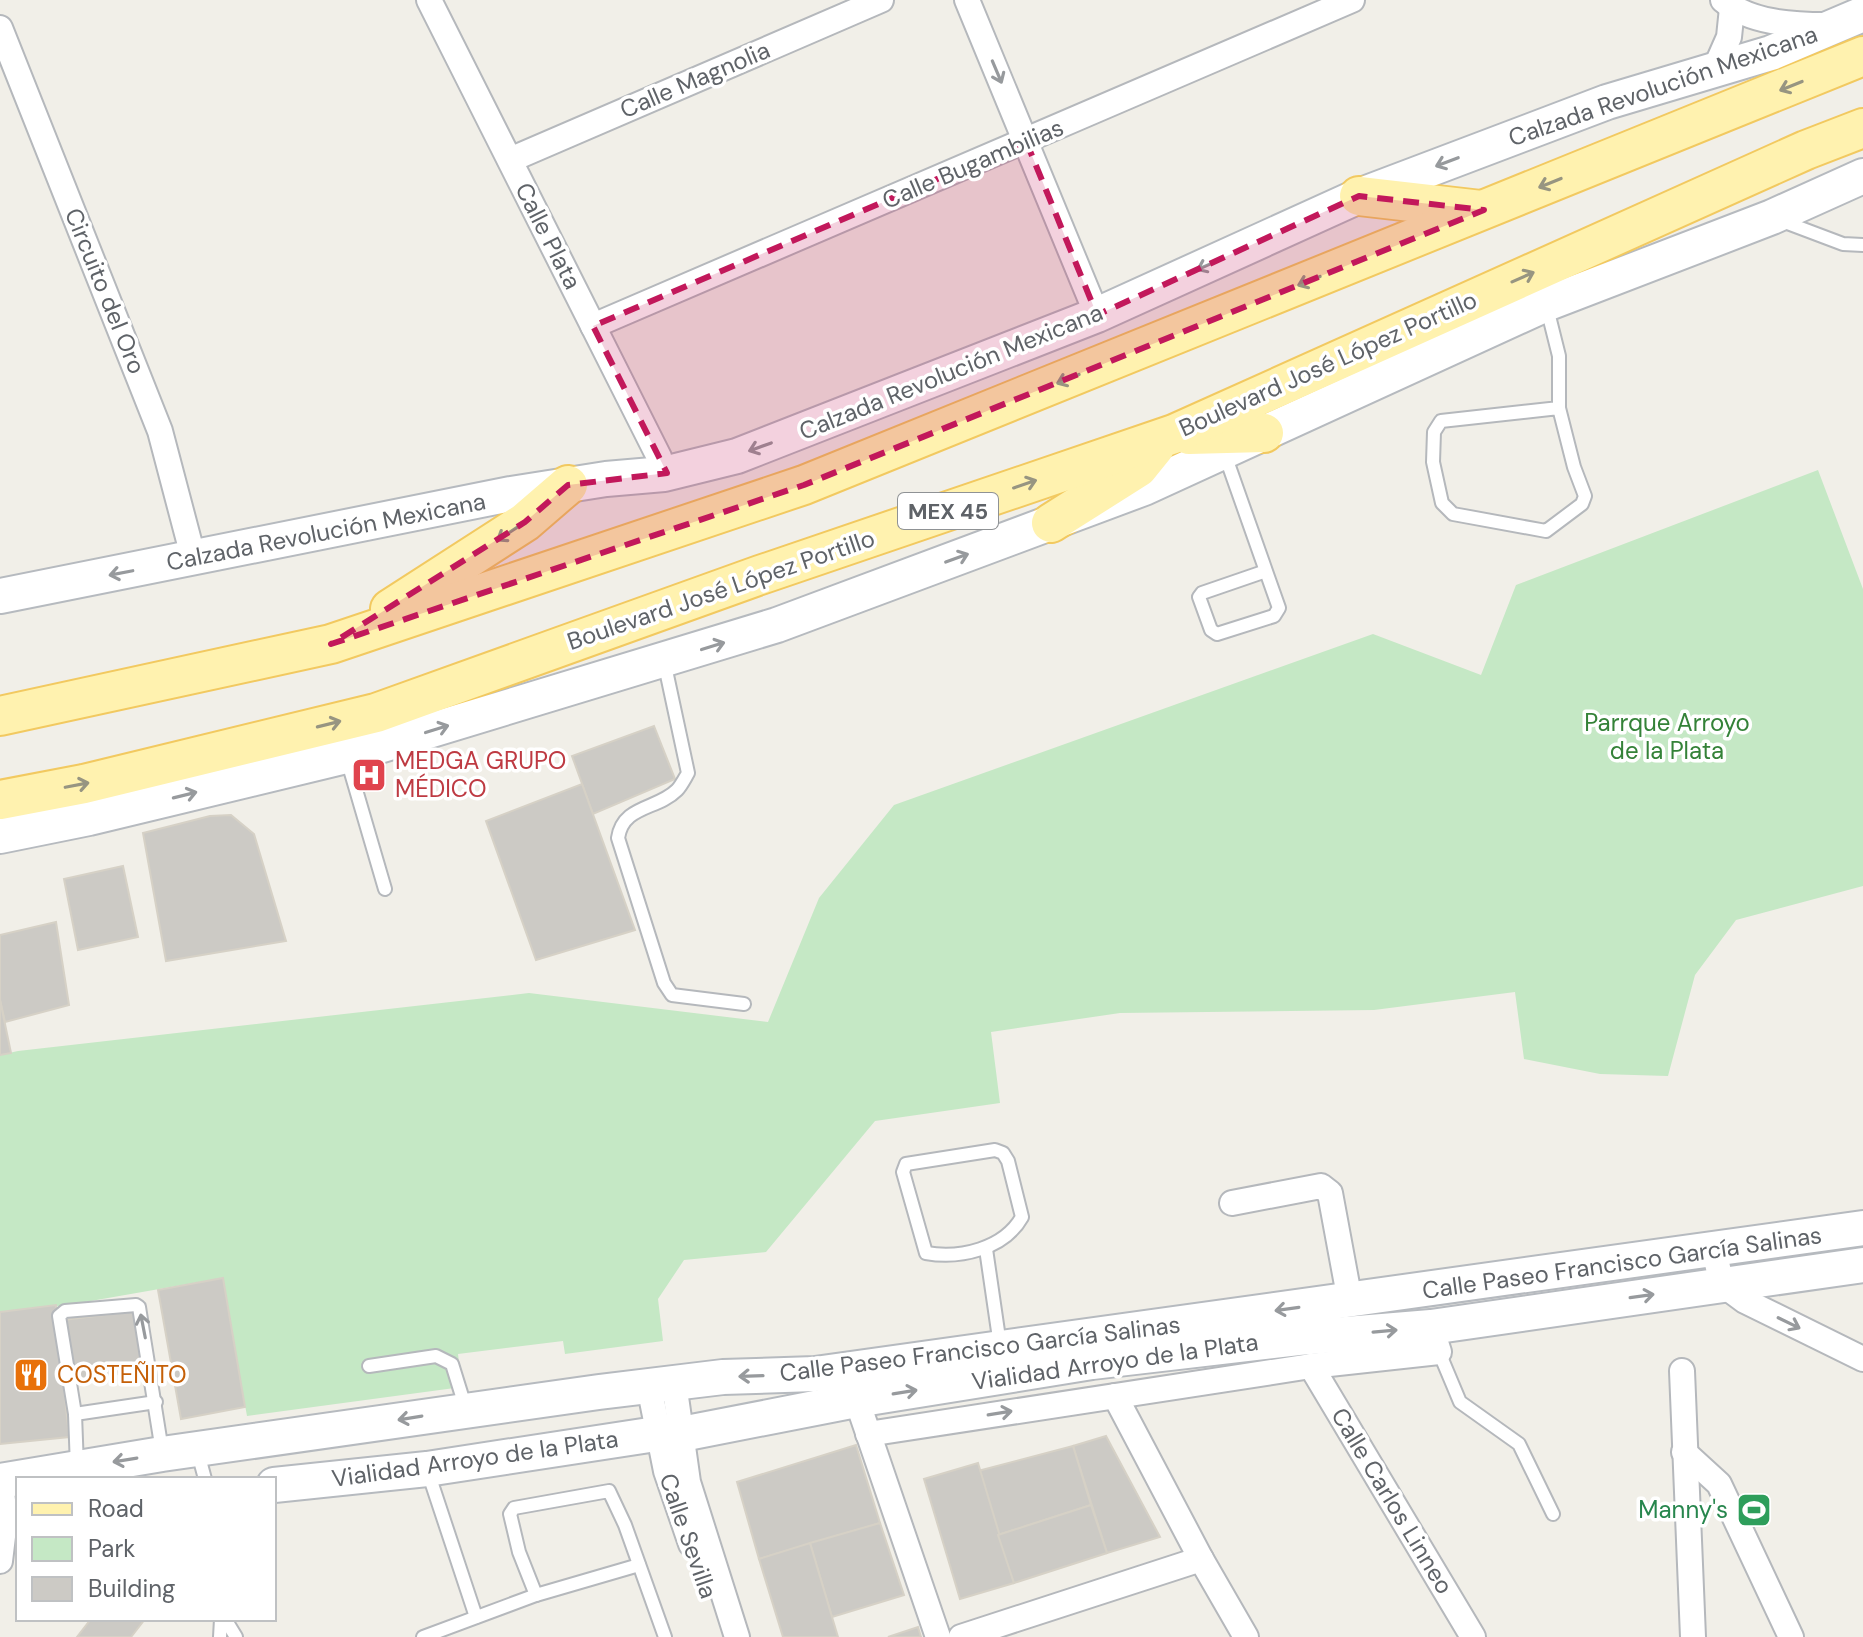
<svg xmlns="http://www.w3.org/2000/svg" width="1863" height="1637" viewBox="0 0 1863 1637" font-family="'DM Sans',sans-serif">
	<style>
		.green { fill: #c5e8c5 }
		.building { fill: #cccac5; stroke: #d6d1c6; stroke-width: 2 }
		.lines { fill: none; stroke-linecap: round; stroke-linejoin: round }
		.lane-casing { stroke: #b5b8bc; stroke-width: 16 }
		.street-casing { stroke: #b5b8bc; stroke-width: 28 }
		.secondary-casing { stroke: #b6babf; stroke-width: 38 }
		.primary-casing { stroke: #f2c960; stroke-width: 42 }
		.lane { stroke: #fff; stroke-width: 12 }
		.street { stroke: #fff; stroke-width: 24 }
		.secondary { stroke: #fff; stroke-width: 34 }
		.primary { stroke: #fff2af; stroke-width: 38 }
		.oneway { stroke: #979a9d }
		.oneway2 { stroke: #979581 }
		.marked { fill: #c2185b; fill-opacity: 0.2; stroke: #c2185b; stroke-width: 6; stroke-dasharray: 16 10; stroke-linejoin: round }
		.labels { text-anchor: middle; stroke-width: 7; stroke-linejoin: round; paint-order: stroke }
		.shield { fill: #fff; stroke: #8f9295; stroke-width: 2 }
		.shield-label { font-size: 22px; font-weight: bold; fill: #5f6368 }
		.street-label { font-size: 24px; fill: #5f6368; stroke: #fff }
		.park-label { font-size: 24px; fill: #348238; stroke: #fff }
		.health-label { font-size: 24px; fill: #be3a42; stroke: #fff; text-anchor: start }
		.food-label { font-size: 24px; fill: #c56008; stroke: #fff; text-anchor: start }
		.leisure-label { font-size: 24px; fill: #27864d; stroke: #fff; text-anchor: end }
	</style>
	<rect width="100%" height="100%" fill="#f1efe8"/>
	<!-- green -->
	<path class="green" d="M1818 470 1863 589V886L1736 920 1695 975 1668 1076 1600 1074 1524 1059 1515 992 1374 1010 1120 1013 991 1032 1000 1103 875 1121 766 1252 684 1260 658 1299 663 1341 565 1354 563 1341 458 1354 462 1387 247 1416 222 1278 68 1305 0 1312V1055L18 1051 529 993 768 1022 819 898 894 805 1373 634 1481 675 1516 585Z"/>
	<!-- building -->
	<g class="building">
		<path d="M654 726 675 779 593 814 572 756Z"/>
		<path d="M582 784 635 930 536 960 486 821Z"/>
		<path d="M231 815 254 834 286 941 166 961 143 833 210 816Z"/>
		<path d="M123 866 138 937 78 950 64 879Z"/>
		<path d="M56 922 69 1005 5 1022 0 1000V935Z"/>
		<path d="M0 1000 11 1053 0 1055Z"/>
		<path d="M223 1278 245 1407 181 1419 158 1290Z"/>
		<path d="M56 1305 69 1437 0 1444V1312Z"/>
		<path d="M137 1311 144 1371 70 1380 63 1320Z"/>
		<path d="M1106 1436 1160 1537 1107 1553 1073 1446Z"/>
		<path d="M856 1445 880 1523 759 1559 737 1482Z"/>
		<path d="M1073 1446 1091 1505 998 1535 978 1471Z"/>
		<path d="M978 1463 1014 1583 960 1599 924 1479Z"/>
		<path d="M1091 1505 1107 1553 1014 1583 998 1535Z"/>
		<path d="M880 1523 904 1595 832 1617 810 1543Z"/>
		<path d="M810 1543 832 1617 838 1637H783L759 1559Z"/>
		<path d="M91 1619H145L131 1637H77Z"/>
		<path d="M918 1627 921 1637H888Z"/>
	</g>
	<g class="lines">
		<!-- lane casing -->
		<g class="lane-casing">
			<g id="lane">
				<path d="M1782 221 1843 244 1863 245"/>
				<path d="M1547 308 1559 356V408L1574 467 1585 496 1582 504 1546 531 1453 514 1442 503 1433 462 1434 432 1441 421 1559 408"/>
				<path d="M1224 452 1279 608 1274 616 1217 634 1211 630 1199 597 1202 593 1266 571"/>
				<path d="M664 661 688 773C685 778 681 786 677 790 657 810 623 805 618 838L664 983 672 995 744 1004"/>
				<path d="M347 759 385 889"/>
				<path d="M995 1150 1003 1153 1008 1161 1022 1217C1004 1249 960 1259 926 1253L903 1172 906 1164Z"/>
				<path d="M986 1249 1000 1345"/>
				<path d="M1439 1352 1460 1402 1519 1444 1553 1514"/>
				<path d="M369 1366 436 1356 452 1364 466 1409"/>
				<path d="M75 1414 156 1402"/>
				<path d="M198 1453 205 1479"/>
				<path d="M77 1467 75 1414 59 1316 65 1311 136 1305 139 1307 162 1451"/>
				<path d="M428 1472 476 1617"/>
				<path d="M536 1595 519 1552 510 1514 514 1508 609 1491 625 1525 665 1637"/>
				<path d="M225 1619 236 1637"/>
				<path d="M220 1637 221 1619"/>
				<path d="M423 1637 536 1595 639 1565"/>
			</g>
		</g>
		<!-- street casing -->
		<g class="street-casing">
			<g id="street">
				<path d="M429 0 659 457 664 474"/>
				<path d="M967 0 1097 315"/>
				<path d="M1723 0C1750 23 1793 25 1827 25"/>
				<path d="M0 28 160 431 194 560"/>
				<path d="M1714 71 1729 37 1732 8"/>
				<path d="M510 160 881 0"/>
				<path d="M593 326 1352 0"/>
				<path d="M1232 1203 1321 1186 1330 1193 1350 1301"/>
				<path d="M1714 1251 1722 1284 1745 1301 1863 1359"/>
				<path d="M1311 1366 1473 1637"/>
				<path d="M1682 1371 1693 1637"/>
				<path d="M674 1383 688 1482 737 1637"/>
				<path d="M649 1386 666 1471 691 1544"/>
				<path d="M852 1386 938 1637"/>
				<path d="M1115 1396 1201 1559 1246 1637"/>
				<path d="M868 1434 1311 1366 1439 1352 1431 1327"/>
				<path d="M1684 1452 1719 1484 1791 1637"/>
				<path d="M0 1561 5 1520 1 1481"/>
				<path d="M961 1637 1201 1559"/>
			</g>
		</g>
		<!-- secondary casing -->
		<g class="secondary-casing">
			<g id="secondary">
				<path d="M0 596 511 494 606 479 664 474 737 456 1097 315 1359 196 1607 102 1771 53 1863 14"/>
				<path d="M0 836 89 818 346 756 777 625 1144 488 1546 304 1772 217 1863 176"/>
				<path d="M0 1481 162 1454 599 1392 723 1377 815 1374 1863 1228"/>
				<path d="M274 1485 427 1469 656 1434 692 1432 856 1400 1092 1362 1298 1338 1431 1327 1863 1265"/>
				<path d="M0 1521 18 1518"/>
			</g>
		</g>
		<!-- primary casing -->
		<g class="primary-casing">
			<g id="primary">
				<path d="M1359 196 1481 210"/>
				<path d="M1189 435 1264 433"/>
				<path d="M1051 523 1138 468 1155 447"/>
				<path d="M390 609 525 522 568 485"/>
				<path d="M0 716 331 644 804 485 1863 56"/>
				<path d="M0 800 84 784 376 713 760 575 1174 434 1806 150 1863 128"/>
			</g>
		</g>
		<!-- lane -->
		<use href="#lane" class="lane"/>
		<!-- street -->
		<use href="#street" class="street"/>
		<!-- secondary -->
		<use href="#secondary" class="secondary"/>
		<!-- primary -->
		<use href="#primary" class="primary"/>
	</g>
	<!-- one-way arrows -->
	<defs><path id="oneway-shaft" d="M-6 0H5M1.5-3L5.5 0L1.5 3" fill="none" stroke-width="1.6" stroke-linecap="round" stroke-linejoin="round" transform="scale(2)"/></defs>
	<g class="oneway">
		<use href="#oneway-shaft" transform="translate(997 72) rotate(67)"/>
		<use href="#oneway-shaft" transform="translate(1447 162) rotate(159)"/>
		<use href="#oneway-shaft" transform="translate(1208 265) rotate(156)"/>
		<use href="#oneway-shaft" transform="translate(760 447) rotate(160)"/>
		<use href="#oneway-shaft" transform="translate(957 558) rotate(-20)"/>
		<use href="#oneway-shaft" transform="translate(121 573) rotate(169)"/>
		<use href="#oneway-shaft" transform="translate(713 646) rotate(-17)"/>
		<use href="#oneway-shaft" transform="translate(437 729) rotate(-17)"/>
		<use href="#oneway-shaft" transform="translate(185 795) rotate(-14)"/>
		<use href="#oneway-shaft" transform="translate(1642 1296) rotate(-8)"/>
		<use href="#oneway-shaft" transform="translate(1287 1309) rotate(172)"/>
		<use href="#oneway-shaft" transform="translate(1789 1323) rotate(26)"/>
		<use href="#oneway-shaft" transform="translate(143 1326) rotate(-101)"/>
		<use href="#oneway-shaft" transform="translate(1385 1331) rotate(-5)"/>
		<use href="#oneway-shaft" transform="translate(751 1376) rotate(178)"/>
		<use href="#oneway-shaft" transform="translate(905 1392) rotate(-9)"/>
		<use href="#oneway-shaft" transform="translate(1000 1413) rotate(-9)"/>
		<use href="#oneway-shaft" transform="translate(410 1418) rotate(171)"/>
		<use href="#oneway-shaft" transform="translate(125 1460) rotate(171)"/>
	</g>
	<g class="oneway2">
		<use href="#oneway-shaft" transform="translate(1791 86) rotate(158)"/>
		<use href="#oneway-shaft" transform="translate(1550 183) rotate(158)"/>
		<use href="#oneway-shaft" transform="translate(1523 277) rotate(-24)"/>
		<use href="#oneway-shaft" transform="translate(1309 281) rotate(158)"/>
		<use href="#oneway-shaft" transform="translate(1068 379) rotate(158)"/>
		<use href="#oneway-shaft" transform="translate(1025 484) rotate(-19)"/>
		<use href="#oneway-shaft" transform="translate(507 534) rotate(147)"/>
		<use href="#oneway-shaft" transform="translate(329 724) rotate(-14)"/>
		<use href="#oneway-shaft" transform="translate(77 785) rotate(-11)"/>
	</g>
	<!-- marked area -->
	<path class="marked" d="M1026 141 1097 315 1359 196 1484 210 804 485 331 644 525 522 568 485 667 473 593 326Z"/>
	<!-- icons -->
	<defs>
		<g id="hospital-square" transform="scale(1.8)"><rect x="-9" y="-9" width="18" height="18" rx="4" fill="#e0444e" stroke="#fff"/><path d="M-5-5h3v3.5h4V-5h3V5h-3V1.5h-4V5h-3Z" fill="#fff"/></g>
		<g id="restaurant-square" transform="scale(1.8)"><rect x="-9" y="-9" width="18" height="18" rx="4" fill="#e8710a" stroke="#fff"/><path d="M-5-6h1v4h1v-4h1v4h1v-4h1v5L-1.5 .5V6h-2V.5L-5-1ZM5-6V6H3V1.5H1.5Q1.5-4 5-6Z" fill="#fff"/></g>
		<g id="stadium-square" transform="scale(1.8)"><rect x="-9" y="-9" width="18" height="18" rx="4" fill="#2e9e5b" stroke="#fff"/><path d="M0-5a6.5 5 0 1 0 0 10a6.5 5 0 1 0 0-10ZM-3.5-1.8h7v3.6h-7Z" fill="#fff"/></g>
	</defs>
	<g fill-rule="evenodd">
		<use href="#hospital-square" x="369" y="775"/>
		<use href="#restaurant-square" x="31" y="1375"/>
		<use href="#stadium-square" x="1754" y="1510"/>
	</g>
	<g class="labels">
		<!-- shield labels -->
		<rect class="shield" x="898" y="493" width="100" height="36" rx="6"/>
		<g class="shield-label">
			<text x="948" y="519">MEX 45</text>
		</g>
		<!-- street labels -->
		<g class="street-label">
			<text transform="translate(695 80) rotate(-23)" y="8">Calle Magnolia</text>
			<text transform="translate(1663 86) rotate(-19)" y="8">Calzada Revolución Mexicana</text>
			<text transform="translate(973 164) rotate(-23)" y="8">Calle Bugambilias</text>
			<text transform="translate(548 236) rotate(63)" y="8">Calle Plata</text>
			<text transform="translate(105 291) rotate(68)" y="8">Circuito del Oro</text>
			<text transform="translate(1328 364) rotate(-24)" y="8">Boulevard José López Portillo</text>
			<text transform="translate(951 372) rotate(-22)" y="8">Calzada Revolución Mexicana</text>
			<text transform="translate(326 532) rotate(-11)" y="8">Calzada Revolución Mexicana</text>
			<text transform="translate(721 590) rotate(-19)" y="8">Boulevard José López Portillo</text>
			<text transform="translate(1622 1263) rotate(-8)" y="8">Calle Paseo Francisco García Salinas</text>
			<text transform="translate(980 1349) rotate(-7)" y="8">Calle Paseo Francisco García Salinas</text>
			<text transform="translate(1115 1362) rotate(-8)" y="8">Vialidad Arroyo de la Plata</text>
			<text transform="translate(475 1459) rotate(-8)" y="8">Vialidad Arroyo de la Plata</text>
			<text transform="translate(1392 1501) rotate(59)" y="8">Calle Carlos Linneo</text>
			<text transform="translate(688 1536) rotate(71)" y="8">Calle Sevilla</text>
		</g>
		<!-- park labels -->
		<g class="park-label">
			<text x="1667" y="731">Parrque Arroyo<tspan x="1667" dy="28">de la Plata</tspan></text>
		</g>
		<!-- health labels -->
		<g class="health-label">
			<text x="395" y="769">MEDGA GRUPO<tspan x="395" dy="28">MÉDICO</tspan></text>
		</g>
		<!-- food labels -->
		<g class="food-label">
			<text x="57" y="1383">COSTEÑITO</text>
		</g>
		<!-- leisure labels -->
		<g class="leisure-label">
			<text x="1728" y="1518">Manny's</text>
		</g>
	</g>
	<!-- legend -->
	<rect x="16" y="1477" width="260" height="144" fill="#ffffff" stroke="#bfc1c3" stroke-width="2"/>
	<rect x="32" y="1503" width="40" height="12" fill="#fff2af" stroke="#bfc1c3" stroke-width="2"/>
	<text x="88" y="1517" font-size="24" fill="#5f6368">Road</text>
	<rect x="32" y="1537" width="40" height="24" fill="#c5e8c5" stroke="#bfc1c3" stroke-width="2"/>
	<text x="88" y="1557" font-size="24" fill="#5f6368">Park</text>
	<rect x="32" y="1577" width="40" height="24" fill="#cccac5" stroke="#bfc1c3" stroke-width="2"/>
	<text x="88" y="1597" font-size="24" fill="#5f6368">Building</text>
</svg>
